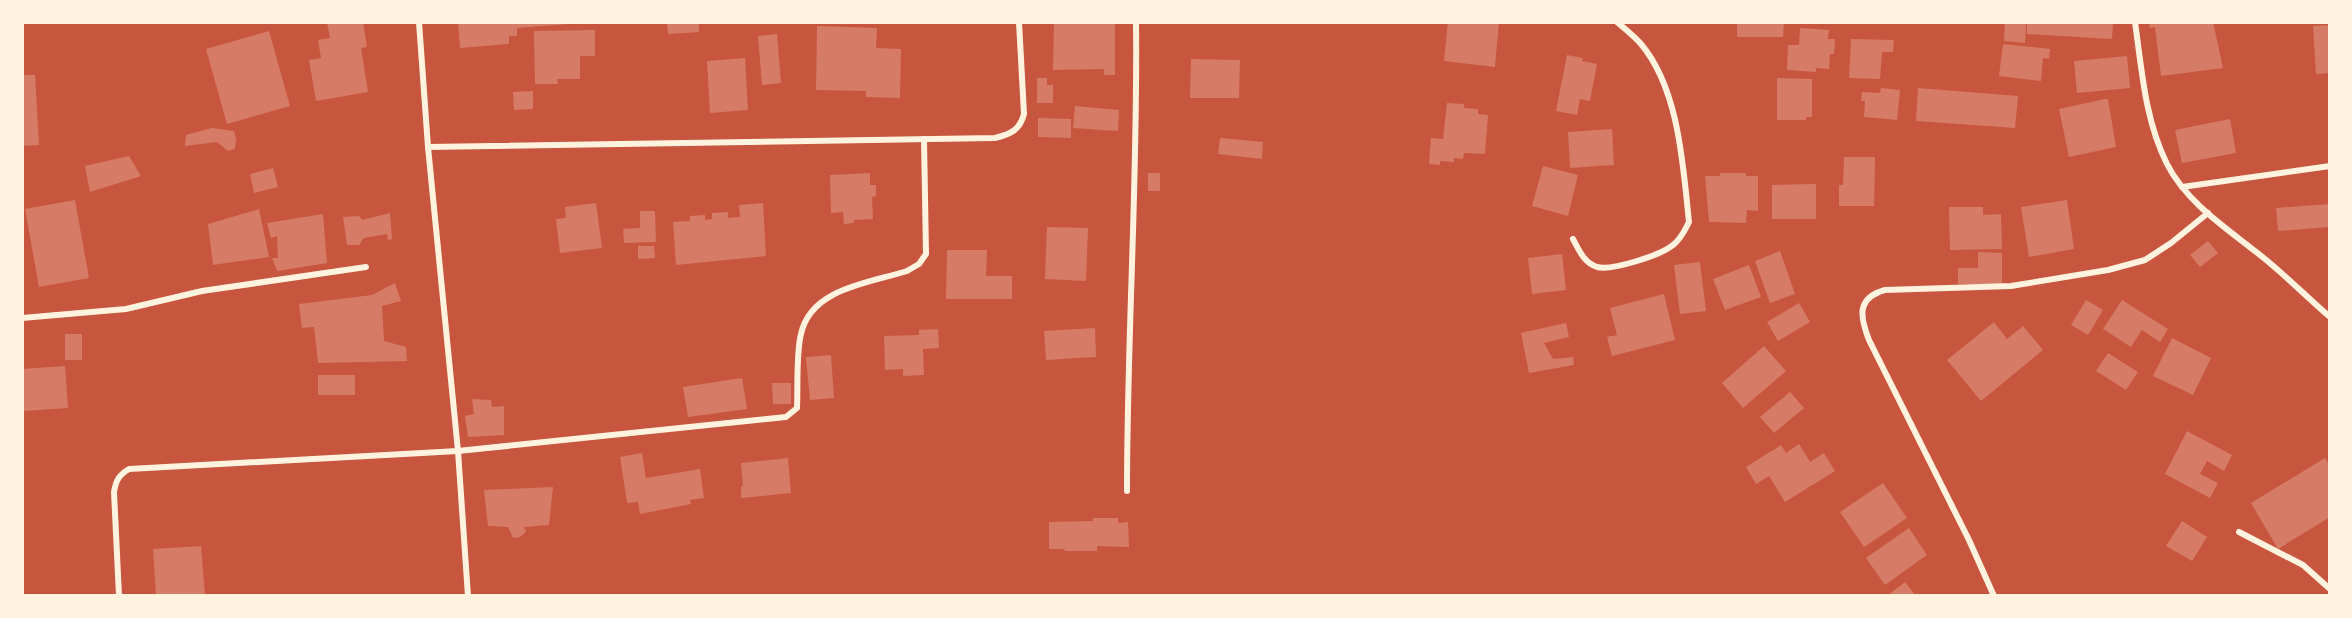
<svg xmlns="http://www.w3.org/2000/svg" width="2352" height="618" viewBox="0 0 2352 618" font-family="'Open Sans',sans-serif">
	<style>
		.building { fill: #d67c66 }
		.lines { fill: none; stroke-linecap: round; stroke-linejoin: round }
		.minor { stroke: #fff3e0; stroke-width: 6 }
	</style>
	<rect width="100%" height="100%" fill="#c8553d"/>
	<!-- building -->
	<g class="building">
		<path d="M327 22 353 24 363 22 367 47 361 48 368 92 316 101 309 60 321 58 318 40 330 38Z"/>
		<path d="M458 22H568V24L517 28V36H509V44L460 48Z"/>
		<path d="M667 22H699V32L668 34Z"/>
		<path d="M1054 22H1115V75H1104V69L1053 70Z"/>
		<path d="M1448 22H1499L1495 67 1444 61Z"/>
		<path d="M1737 22H1784L1783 37H1737Z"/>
		<path d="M2005 22H2026L2025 43 2004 41Z"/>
		<path d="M2027 22H2113L2112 39 2027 34Z"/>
		<path d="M2149 22H2213L2223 68 2161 76 2155 27 2150 28Z"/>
		<path d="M2330 25V73L2316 74 2313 26Z"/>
		<path d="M817 26 877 28 876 48 901 49 900 98 866 97V91L816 90Z"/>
		<path d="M1800 28 1829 30 1828 39H1835L1834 54H1830L1829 69 1816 68V72L1787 70 1788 45H1799Z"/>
		<path d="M595 30V56H580V79H557L558 84H535L534 31Z"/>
		<path d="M269 31 290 106 227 124 206 49Z"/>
		<path d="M777 34 781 83 762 85 758 36Z"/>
		<path d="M1851 39 1894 40 1893 52H1882L1880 79 1849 78Z"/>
		<path d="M2003 44 2050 49 2049 59 2043 58 2041 81 1999 76Z"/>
		<path d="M1567 55 1583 58 1582 61 1597 64 1590 101 1580 99 1577 115 1556 111Z"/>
		<path d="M2127 56 2130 88 2077 93 2074 61Z"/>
		<path d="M745 58 748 110 710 113 707 61Z"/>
		<path d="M1191 59 1240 60 1239 98H1190Z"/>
		<path d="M22 75H35L39 145 22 146Z"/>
		<path d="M1037 78H1047V85H1053V103H1037Z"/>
		<path d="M1777 78 1812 79V117H1806V120H1777Z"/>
		<path d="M1881 88 1900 90 1897 120 1864 117 1865 101H1861L1862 92 1880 93Z"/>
		<path d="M1918 88 2018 96 2015 128 1916 121Z"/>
		<path d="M533 91V109L514 110 513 92Z"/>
		<path d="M2105 99H2108L2116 147 2069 157 2059 109Z"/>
		<path d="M1447 103 1464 104V108L1478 109V114L1488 115 1485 154 1464 153 1463 159 1454 158V162L1440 161V165L1429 164 1431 138 1443 139Z"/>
		<path d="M1075 106 1119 110 1118 131 1073 128Z"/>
		<path d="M1038 118 1071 119V138L1038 137Z"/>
		<path d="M2230 119 2236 153 2182 163 2175 130Z"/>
		<path d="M212 128 234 131 236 139 235 149 228 151 217 142 185 146 186 135Z"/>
		<path d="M1612 129 1614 165 1570 168 1568 132Z"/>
		<path d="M1220 138 1263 142 1262 159 1218 154Z"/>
		<path d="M129 156 141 176 90 192 85 166Z"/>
		<path d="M1844 157H1875L1874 206H1839V185H1843Z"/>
		<path d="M1543 166 1578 175 1568 216 1532 206Z"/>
		<path d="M273 168 278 187 254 193 250 174Z"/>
		<path d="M870 173V185H876V196L872 197 873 219 854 220V223L844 224 843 212 831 213 830 175Z"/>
		<rect x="1148" y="173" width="12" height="18"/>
		<path d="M1720 173H1746V176H1758V211L1747 210 1746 223 1709 222 1705 176H1720Z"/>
		<path d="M1816 184V219H1772V185Z"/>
		<path d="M75 200 89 278 39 287 25 209Z"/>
		<path d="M2067 200 2074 249 2029 257 2021 207Z"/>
		<path d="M596 203 602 248 560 253 556 219 566 218 565 207Z"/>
		<path d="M763 203 766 256 676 265 673 222 690 221V216L705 215V220L712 219V213L728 212V218L740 217 739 205Z"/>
		<path d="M2330 204V227L2278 231 2276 208Z"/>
		<path d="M1949 207H1983V215L2001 214 2002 249 1950 250Z"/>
		<path d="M259 209 269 257 213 265 208 224Z"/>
		<path d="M640 211H655L656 242 624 243 623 229 640 228Z"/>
		<path d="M390 213 392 239 388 240 387 234 364 238 359 245H347L343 217 359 216 362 220Z"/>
		<path d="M323 214 327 263 277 271 272 258H278L277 236 271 238 267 223Z"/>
		<path d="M1047 227 1088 228 1086 281 1045 279Z"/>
		<path d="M2208 241 2218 253 2200 267 2190 255Z"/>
		<path d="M638 246H654L655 258 638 259Z"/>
		<path d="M947 250H987L986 276H1012V299H946Z"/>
		<path d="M1780 251 1795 294 1770 303 1755 261Z"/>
		<path d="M1978 252 2002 253V284H1958V268H1978Z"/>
		<path d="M1562 254 1566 290 1532 294 1528 258Z"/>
		<path d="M1700 262 1706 311 1680 314 1674 265Z"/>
		<path d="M1749 265 1761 297 1725 310 1713 279Z"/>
		<path d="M395 283 401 301 382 306 384 341 406 347 407 361 318 363 314 327 302 328 299 304 372 295Z"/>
		<path d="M1664 294 1675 340 1612 356 1607 337 1617 335 1610 308Z"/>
		<path d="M2086 300 2103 310 2088 335 2071 325Z"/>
		<path d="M2122 300 2168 329 2160 342 2142 330 2131 347 2103 329Z"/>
		<path d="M1799 303 1810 322 1778 341 1767 322Z"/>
		<path d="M1994 322 2007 339 2023 326 2043 350 1981 401 1947 360Z"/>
		<path d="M1566 323 1569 337 1544 343 1553 359 1573 357 1574 365 1529 373 1521 333Z"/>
		<path d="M1095 328 1096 357 1046 360 1044 331Z"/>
		<path d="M938 329 939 348 923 349 924 375 903 376V369L885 370 884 336 919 335V330Z"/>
		<rect x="65" y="334" width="17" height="26"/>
		<path d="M2172 338 2211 358 2193 395 2153 376Z"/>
		<path d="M1764 346 1786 371 1743 408 1722 383Z"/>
		<path d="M2108 353 2138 372 2126 390 2096 371Z"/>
		<path d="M831 355 834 398 810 400 806 357Z"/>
		<path d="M65 366 68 408 24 411 22 369Z"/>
		<rect x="318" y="375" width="37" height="20"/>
		<path d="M742 378 747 409 688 417 683 387Z"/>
		<path d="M772 383H791V404H773Z"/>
		<path d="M1790 392 1804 408 1774 433 1760 417Z"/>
		<path d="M472 399 491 400 492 407 504 406V435L468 437 465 416 474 414Z"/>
		<path d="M2187 431 2232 455 2224 471 2207 461 2200 474 2218 483 2210 498 2165 474Z"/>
		<path d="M1799 444 1810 462 1824 453 1835 471 1785 502 1769 476 1756 484 1746 467 1781 445 1786 453Z"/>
		<path d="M642 453 646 478 700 469 704 498 690 500 691 504 640 514 638 502 627 503 620 457Z"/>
		<path d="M788 458 791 493 741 498V486H743L741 463Z"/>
		<path d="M2325 458 2330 466V517L2278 549 2251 503Z"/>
		<path d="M1883 483 1907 518 1864 547 1840 512Z"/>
		<path d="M553 487 549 525 524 527 526 532 520 537 513 538 508 527 488 526 484 490Z"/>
		<path d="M1093 518H1118V523L1128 522 1129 547 1097 546V551H1065L1064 549H1049V522L1093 521Z"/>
		<path d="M2182 521 2207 537 2192 561 2166 546Z"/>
		<path d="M1909 528 1927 555 1885 585 1866 558Z"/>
		<path d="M201 546 205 596H156L153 549Z"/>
		<path d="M1905 582 1916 596H1887Z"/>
	</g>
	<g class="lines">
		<!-- minor -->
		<g class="minor">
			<path d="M2135 22C2142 71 2145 120 2167 164 2188 205 2231 231 2265 259 2287 277 2308 298 2330 317"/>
			<path d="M428 147 995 138C1011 134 1020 130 1024 114L1019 22"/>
			<path d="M2182 187 2330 166"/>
			<path d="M1573 239C1579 250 1584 263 1597 267 1612 271 1661 255 1673 245 1681 239 1685 230 1689 222 1683 166 1679 89 1641 44 1634 36 1625 29 1617 22"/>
			<path d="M22 318 126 309 202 291 366 267"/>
			<path d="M1127 491C1127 335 1138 179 1136 22"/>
			<path d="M2239 532 2303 565 2330 589"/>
			<path d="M119 596 114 492C116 480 119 475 129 469L458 451 428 147 419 22"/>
			<path d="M468 596 458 451 786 417 797 408C798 387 796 353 801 334 811 288 870 283 907 271L919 264 926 254 924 139"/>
			<path d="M1994 596 1969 540 1869 340C1860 317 1856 298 1885 290L2011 286 2108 270 2145 260 2171 243 2208 213"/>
		</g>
	</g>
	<!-- border -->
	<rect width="2352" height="618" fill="none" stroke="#fff3e0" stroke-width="48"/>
</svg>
